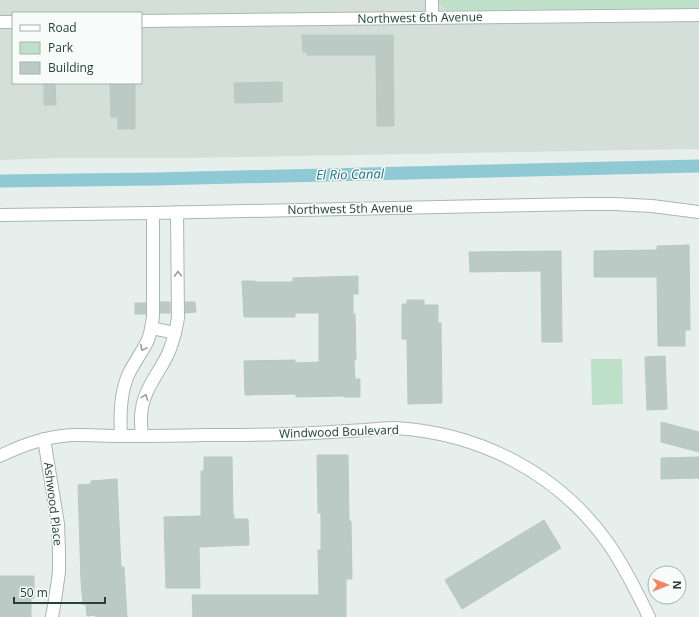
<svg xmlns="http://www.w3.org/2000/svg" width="699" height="617" viewBox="0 0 699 617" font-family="'Open Sans',sans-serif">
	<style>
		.built { fill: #d4dfda; fill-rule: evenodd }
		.green { fill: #bfe0c8 }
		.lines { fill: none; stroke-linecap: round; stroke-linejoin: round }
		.canal { stroke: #8ec9d4; stroke-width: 13 }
		.building { fill: #bbcac4; stroke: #b8c9c2 }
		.minor-casing { stroke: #a8b8b2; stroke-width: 14 }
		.minor { stroke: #fff; stroke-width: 12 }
		.oneway { stroke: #92a09c }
		.labels { text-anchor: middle; stroke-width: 3; stroke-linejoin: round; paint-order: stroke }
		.street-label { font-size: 12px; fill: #24423a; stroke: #f7fbf9 }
		.water-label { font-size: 13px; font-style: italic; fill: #1c6f80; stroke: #f7fbf9 }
	</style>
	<rect width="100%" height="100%" fill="#e6efeb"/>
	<!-- built -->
	<path class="built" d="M0 0H699V149L184 158H62L0 160ZM13 13H141V83H13Z"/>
	<!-- green -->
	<g class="green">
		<path d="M438 0H699V8L447 10 438 3Z"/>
		<path d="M591 359H622L623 404 592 405Z"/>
	</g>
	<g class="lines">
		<!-- canal -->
		<path class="canal" d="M0 181 155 179 699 166"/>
	</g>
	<!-- building -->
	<g class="building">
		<path d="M302 35H393L394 126H377L376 55H307V52H303Z"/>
		<path d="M282 82V102L235 103 234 83Z"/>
		<path d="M44 83H55L56 105H44Z"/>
		<path d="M110 83H135V129H118V117H111Z"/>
		<path d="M689 245 690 330H685V346H658L657 277H594V251L657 250V246Z"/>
		<path d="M561 251 562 342H542L541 271 470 272 469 252Z"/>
		<path d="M358 276V294H353V314H355L356 360H354L355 379H360V397H344V396L296 397V394L245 395 244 361 295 360V363L319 362V313H295V317H244L242 281H255V282H293V278Z"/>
		<path d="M407 300H424V305H438V323H441L442 403 408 404 407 339H402V304H407Z"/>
		<rect x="160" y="302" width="10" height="11"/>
		<path d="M185 302H195L196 312 185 313Z"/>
		<rect x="135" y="303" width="11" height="11"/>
		<path d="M665 356 667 409 647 410 645 357Z"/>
		<path d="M661 422 699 432V452L661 442Z"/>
		<path d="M317 455H348L349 521H351L352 579H346V617H193L192 595H319L318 550H321V513H318Z"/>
		<path d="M204 457H232L233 515H234V519H248L249 545 199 547 200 588H166L164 517 201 516V471H204Z"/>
		<path d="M699 457V478L661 479V458Z"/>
		<path d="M117 479 121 567H124L127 617H96L95 615 87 616 86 604 83 605 81 581 78 485 91 484V481Z"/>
		<path d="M544 520 561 548 462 609 445 580Z"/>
		<path d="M0 576H34V598H31V617H0Z"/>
	</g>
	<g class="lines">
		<!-- minor casing -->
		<g class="minor-casing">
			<g id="minor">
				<path d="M432 0V18"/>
				<path d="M141 21 699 15"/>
				<path d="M0 22H13"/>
				<path d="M0 215 153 213 586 204H614L652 206 699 212"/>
				<path d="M151 328 175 333"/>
				<path d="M121 436C120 415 120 395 128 375 134 363 142 352 148 340 151 332 152 324 153 316V213"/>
				<path d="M142 436C141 427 140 417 142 408 145 387 163 368 170 349 174 339 176 329 178 318L177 212"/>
				<path d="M44 439 58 524 59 551V572L55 600 52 617"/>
				<path d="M0 456C24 444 50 435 78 435 92 435 107 436 122 436 149 436 176 436 203 435 240 435 277 435 314 433 331 432 348 431 365 430 375 429 385 428 395 428 480 433 558 473 608 543 624 566 637 592 649 617"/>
			</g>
		</g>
		<!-- minor -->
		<use href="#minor" class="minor"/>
	</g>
	<!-- one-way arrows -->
	<defs><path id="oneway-chevron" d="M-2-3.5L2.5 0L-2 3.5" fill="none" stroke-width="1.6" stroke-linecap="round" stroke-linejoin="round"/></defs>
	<g class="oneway">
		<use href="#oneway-chevron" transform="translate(178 274) rotate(-91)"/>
		<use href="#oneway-chevron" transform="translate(143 348) rotate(118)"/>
		<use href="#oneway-chevron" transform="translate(145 397) rotate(-69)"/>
	</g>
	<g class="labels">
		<!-- street labels -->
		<g class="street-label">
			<text transform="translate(420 18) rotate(-1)" y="4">Northwest 6th Avenue</text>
			<text transform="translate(350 209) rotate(-1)" y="4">Northwest 5th Avenue</text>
			<text transform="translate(339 432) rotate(-2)" y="4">Windwood Boulevard</text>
			<text transform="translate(53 504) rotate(83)" y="4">Ashwood Place</text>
		</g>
		<!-- water labels -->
		<g class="water-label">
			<text transform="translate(350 174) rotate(-1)" y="5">El Rio Canal</text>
		</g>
	</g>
	<!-- legend -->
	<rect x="12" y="12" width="130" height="72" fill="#f7fbf9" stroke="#a3b1ad"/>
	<rect x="20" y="25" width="20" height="6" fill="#ffffff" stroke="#a3b1ad"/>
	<text x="48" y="32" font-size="12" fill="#24423a">Road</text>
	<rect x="20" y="42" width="20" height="12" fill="#bfe0c8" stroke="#a3b1ad"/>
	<text x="48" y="52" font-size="12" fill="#24423a">Park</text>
	<rect x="20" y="62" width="20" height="12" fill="#bbcac4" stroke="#a3b1ad"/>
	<text x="48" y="72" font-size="12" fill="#24423a">Building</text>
	<!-- north arrow -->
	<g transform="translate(667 585) rotate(90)"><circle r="19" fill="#f7fbf9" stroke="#a3b1ad"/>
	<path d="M0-3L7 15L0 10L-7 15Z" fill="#f4845f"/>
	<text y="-6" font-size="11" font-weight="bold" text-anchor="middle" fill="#24423a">N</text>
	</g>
	<!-- scale -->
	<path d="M14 597v6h91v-6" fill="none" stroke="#24423a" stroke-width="2"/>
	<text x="20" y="597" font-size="12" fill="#24423a" stroke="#f7fbf9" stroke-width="3" paint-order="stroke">50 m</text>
</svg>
